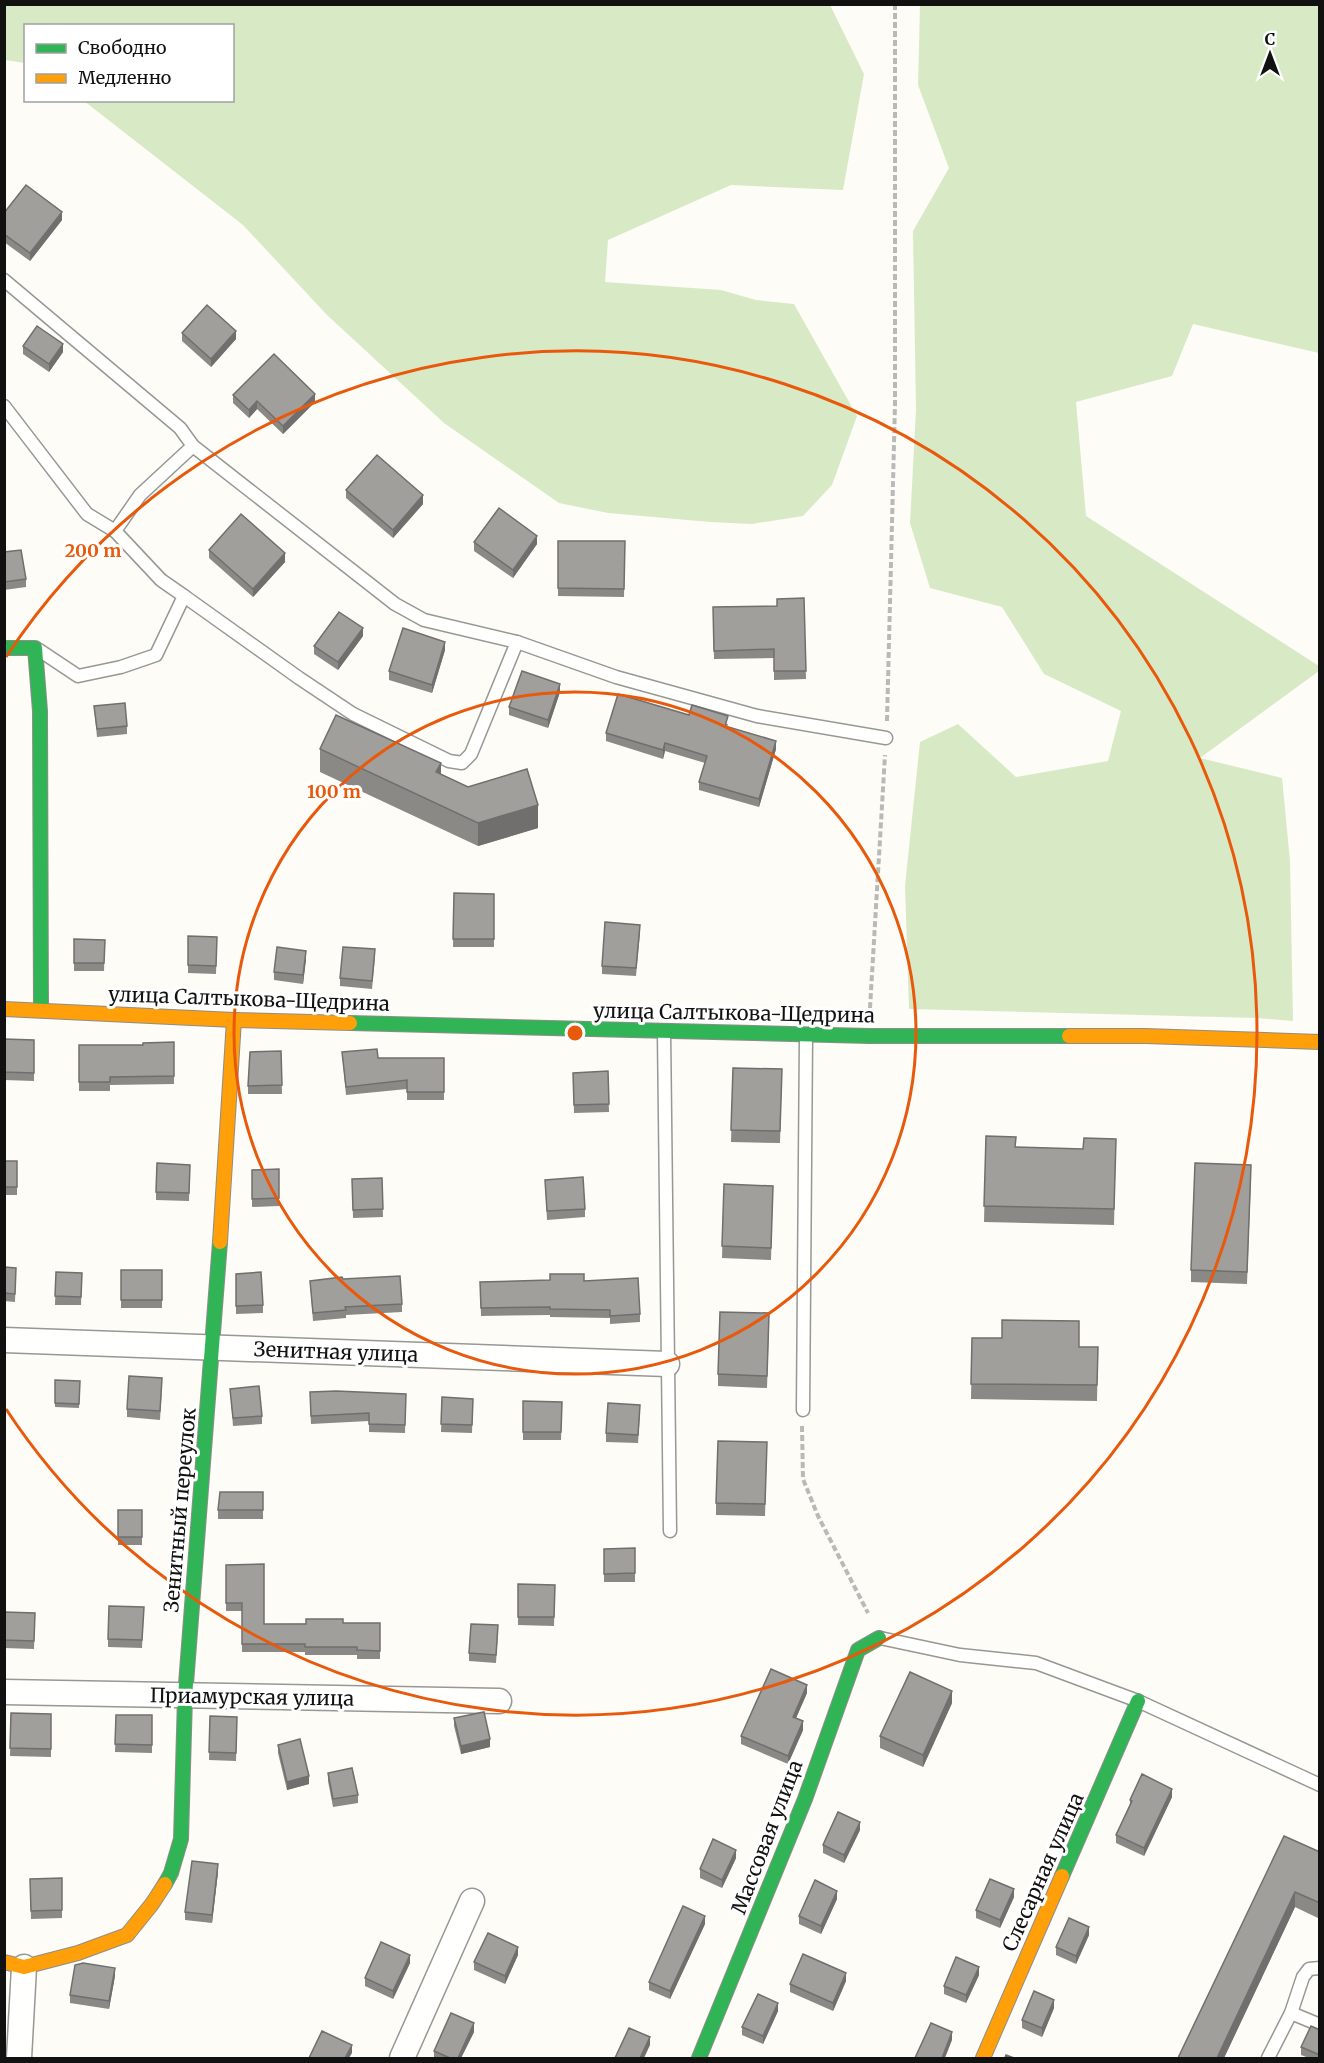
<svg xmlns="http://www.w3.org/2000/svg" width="1324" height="2063" viewBox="0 0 1324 2063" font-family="Merriweather,serif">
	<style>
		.forest { fill: #d8eac5 }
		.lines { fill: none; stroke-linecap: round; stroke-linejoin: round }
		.lane-casing { stroke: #979795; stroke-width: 15 }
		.street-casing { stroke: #979795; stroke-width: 27 }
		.fast-casing { stroke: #8e8d8b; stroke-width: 16 }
		.slow-casing { stroke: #8e8d8b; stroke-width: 16 }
		.path { stroke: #b9b9b8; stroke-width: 4; stroke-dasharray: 6 3; stroke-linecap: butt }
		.lane { stroke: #fffffe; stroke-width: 12 }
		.street { stroke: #fffffe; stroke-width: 24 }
		.fast { stroke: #30b455; stroke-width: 14 }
		.slow { stroke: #ff9f0a; stroke-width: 14 }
		.wall { fill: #8a8986 }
		.shaded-wall { fill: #716f6d }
		.building { fill: #a19f9c; stroke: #716f6d; stroke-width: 1.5 }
		.ring { fill: none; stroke: #e8590c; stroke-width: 3 }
		.labels { text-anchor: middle; stroke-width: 6; stroke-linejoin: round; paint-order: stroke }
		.street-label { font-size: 20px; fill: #111; stroke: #fff }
		.centre { fill: #e8590c; stroke: #fff; stroke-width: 3 }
		.ring-label { font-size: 18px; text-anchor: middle; font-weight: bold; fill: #e8590c; stroke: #fff; stroke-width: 6; stroke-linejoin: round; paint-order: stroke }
	</style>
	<rect width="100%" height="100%" fill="#fdfcf7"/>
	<!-- forest -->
	<g class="forest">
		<path d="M4 5H830L864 74 843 190 731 185 608 240 605 282 721 290 756 300 794 304 857 416 832 485 803 516 752 524 710 522 608 513 559 503 444 423 327 315 243 225 84 101 232 100V26H26L25 63 5 60Z"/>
		<path d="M920 5H1319V353L1193 324 1172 376 1076 402 1086 516 1319 666V671L1200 758 1282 778 1290 861 1293 1021 1257 1018 909 1009 905 886 920 742 958 724 1016 777 1108 761 1121 711 1044 674 1002 607 930 588 910 523 916 410 913 231 949 168 918 85Z"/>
	</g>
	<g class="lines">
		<!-- lane casing -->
		<g class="lane-casing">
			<g id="lane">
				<path d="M4 280 180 428 193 446 395 604 424 620 517 642 616 677 757 716 886 738"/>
				<path d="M4 406 87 514 115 531"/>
				<path d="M184 596 299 678 353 714 449 761 462 763 471 754 517 642"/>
				<path d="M39 650 78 676 121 667 156 655 184 596 161 580 115 531 140 495 193 446"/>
				<path d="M664 1033 670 1531"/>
				<path d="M803 1410 806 1036"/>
				<path d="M880 1638 960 1655 1036 1663 1138 1701 1320 1785"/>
				<path d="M1291 2013 1320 2025"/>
				<path d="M1268 2058 1291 2013 1303 1977 1309 1969 1320 1968"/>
			</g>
		</g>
		<!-- street casing -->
		<g class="street-casing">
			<g id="street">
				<path d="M4 1340 667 1364"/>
				<path d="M4 1692 499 1701"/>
				<path d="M19 2058 24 1967"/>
				<path d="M402 2058 472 1901"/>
			</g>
		</g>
		<!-- fast casing -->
		<g class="fast-casing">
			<g id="fast">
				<path d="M4 648H35L40 711 41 1010"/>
				<path d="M350 1023 869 1036H1069"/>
				<path d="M1062 1876 1138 1701"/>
				<path d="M165 1884 171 1873 181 1839 185 1697 220 1242"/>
				<path d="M699 2058 805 1799 858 1650 879 1638"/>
			</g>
		</g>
		<!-- slow casing -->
		<g class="slow-casing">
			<g id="slow">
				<path d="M4 1009 234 1020 350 1023"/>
				<path d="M1069 1036H1145L1320 1042"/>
				<path d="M220 1242 234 1020"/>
				<path d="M4 1962 24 1967 78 1953 127 1935 152 1904 165 1884"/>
				<path d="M983 2058 1062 1876"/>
			</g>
		</g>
		<!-- path -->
		<g class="path">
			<path d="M887 721 895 404V4"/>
			<path d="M870 1008 885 755"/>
			<path d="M802 1426 803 1479 818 1516 868 1613"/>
		</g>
		<!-- lane -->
		<use href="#lane" class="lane"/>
		<!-- street -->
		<use href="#street" class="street"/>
		<!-- fast -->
		<use href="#fast" class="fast"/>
		<!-- slow -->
		<use href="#slow" class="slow"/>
	</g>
	<!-- wall -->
	<g class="wall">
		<path d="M4 213 62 220 30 261 4 242Z"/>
		<path d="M182 333 236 339 211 367 182 341Z"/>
		<path d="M23 346 63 352 49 372 23 354Z"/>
		<path d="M233 395 315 402 283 434 257 409 249 418 233 403Z"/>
		<path d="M346 490 423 504 393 538 346 498Z"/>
		<path d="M558 541H625L624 597 558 596Z"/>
		<path d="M474 542 537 544 513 578 474 551Z"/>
		<path d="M209 550 285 562 253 597 209 558Z"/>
		<path d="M4 552 26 579V587L4 590Z"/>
		<path d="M804 598 806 679 774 680V658L714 659 713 607 777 606Z"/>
		<path d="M363 636 338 670 314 654V646Z"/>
		<path d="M445 650 432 693 389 680V671Z"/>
		<path d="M560 692 548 728 509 715V707Z"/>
		<path d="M94 706 127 726V734L97 737Z"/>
		<path d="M689 715 728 724 727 727 776 749 759 807 699 790V782L705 763 665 751 663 759 606 741V733Z"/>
		<path d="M320 749 441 774 538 828 478 846 320 772Z"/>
		<path d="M454 893 494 894V947H453Z"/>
		<path d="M640 933 636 976 602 974V966Z"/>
		<path d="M188 936 217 937 216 974 188 973Z"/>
		<path d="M105 940 104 971H74V963Z"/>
		<path d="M375 957 372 989 340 986V978Z"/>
		<path d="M306 959 303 984 274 980V972Z"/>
		<path d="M4 1039 34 1040V1081L4 1080Z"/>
		<path d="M174 1042V1084L110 1085V1091H79V1045H143Z"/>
		<path d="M281 1051 282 1094H248V1086Z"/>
		<path d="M342 1052 378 1058H444V1100H407V1089L346 1095Z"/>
		<path d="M733 1068 782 1069 780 1143 731 1142Z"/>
		<path d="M608 1071 609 1112 574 1113 573 1073Z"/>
		<path d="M986 1136 1016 1147 1083 1149 1116 1139 1114 1225 984 1222Z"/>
		<rect x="4" y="1161" width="13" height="34"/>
		<path d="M190 1165 189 1201 156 1200V1192Z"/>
		<path d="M279 1169V1206L252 1207V1170Z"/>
		<path d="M1251 1177 1247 1284 1191 1282V1270Z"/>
		<path d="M382 1178 383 1217 353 1218 352 1179Z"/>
		<path d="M545 1180 585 1209V1217L547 1220Z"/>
		<path d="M724 1184 773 1186 771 1260 722 1258Z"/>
		<path d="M4 1267 16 1268 15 1302 4 1301Z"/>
		<rect x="121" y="1270" width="41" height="38"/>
		<path d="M56 1272 82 1273 81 1305H55Z"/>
		<path d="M236 1274 263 1305V1313L236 1314Z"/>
		<path d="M343 1279 402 1304V1312L346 1315V1318L313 1321 310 1281Z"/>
		<path d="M584 1281 640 1314V1322L610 1324V1318L550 1317V1315L481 1316 480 1282Z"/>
		<path d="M769 1325 767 1388 718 1386V1374Z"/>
		<path d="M972 1338 1079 1347H1098L1097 1401 971 1399Z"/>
		<path d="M55 1380 80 1381 79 1408 55 1407Z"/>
		<path d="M162 1386 160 1420 127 1417V1409Z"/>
		<path d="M230 1389 262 1416V1424L233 1426Z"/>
		<path d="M406 1394 405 1433 369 1432V1421L311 1424 310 1401Z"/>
		<path d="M442 1397 473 1399 472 1433 441 1432Z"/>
		<path d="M523 1401 562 1402 561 1440H523Z"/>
		<path d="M640 1413 638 1443 606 1442V1433Z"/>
		<path d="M767 1442 765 1516 716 1515V1503Z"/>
		<path d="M263 1492V1519H218V1510Z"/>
		<rect x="118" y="1510" width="24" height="35"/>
		<path d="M635 1548V1582H604V1549Z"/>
		<path d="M226 1565 264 1624 380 1623V1659H357V1655H305V1652H242V1611H226Z"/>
		<path d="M555 1585 554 1626 518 1625V1617Z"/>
		<path d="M144 1607 142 1648 108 1647V1639Z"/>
		<path d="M4 1612 35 1613 34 1649 4 1648Z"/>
		<path d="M498 1633 496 1663 469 1661V1653Z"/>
		<path d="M807 1693 796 1718 803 1730 788 1764 741 1744V1736Z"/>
		<path d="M952 1703 923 1767 880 1748V1736Z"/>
		<path d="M11 1713 51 1714V1757L10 1756Z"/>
		<path d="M116 1715H152V1753L115 1752Z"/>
		<path d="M210 1716 237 1717 236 1761 209 1760Z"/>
		<path d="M454 1718 490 1747 461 1754 454 1726Z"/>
		<path d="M278 1745 309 1784 287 1790 278 1753Z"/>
		<path d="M328 1773 358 1795V1803L333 1807 328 1781Z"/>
		<path d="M1172 1797 1144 1856 1116 1843V1835L1130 1804V1800Z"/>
		<path d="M860 1830 844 1863 823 1853V1845Z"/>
		<path d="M1320 1852V1919L1295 1907 1224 2058H1178Z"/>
		<path d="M736 1858 722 1888 700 1878V1869Z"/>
		<path d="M218 1872 212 1923 185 1920V1912Z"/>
		<path d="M62 1878V1918L31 1919 30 1879Z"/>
		<path d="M1014 1897 1000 1928 976 1918V1910Z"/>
		<path d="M837 1899 821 1934 799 1924V1916Z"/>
		<path d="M705 1924 670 1999 649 1990V1982Z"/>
		<path d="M1089 1935 1076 1964 1056 1955V1947Z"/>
		<path d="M518 1955 505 1984 474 1970V1962Z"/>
		<path d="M410 1963 393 1999 365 1986V1978Z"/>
		<path d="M979 1975 966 2003 944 1994V1986Z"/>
		<path d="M115 1976 109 2009 70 2003V1995Z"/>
		<path d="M846 1981 833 2011 790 1992V1984Z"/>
		<path d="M1054 2008 1042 2037 1022 2028V2020Z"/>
		<path d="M778 2011 763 2044 742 2035V2027Z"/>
		<path d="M1320 2030V2058H1309L1301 2055V2047Z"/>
		<path d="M474 2032 461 2058H434V2051Z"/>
	</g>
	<!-- shaded-wall -->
	<g class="shaded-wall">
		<path d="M62 212V220L30 261V253Z"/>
		<path d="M236 331V339L211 367V359Z"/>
		<path d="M63 344V352L49 372V364Z"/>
		<path d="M315 394V402L283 434V426Z"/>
		<path d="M257 401V409L249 418V410Z"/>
		<path d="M423 495V504L393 538V530Z"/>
		<path d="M537 536V544L513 578V570Z"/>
		<path d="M285 553V562L253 597V589Z"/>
		<path d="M363 628V636L338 670V662Z"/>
		<path d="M445 642V650L432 693V685Z"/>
		<path d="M560 684V692L548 728V720Z"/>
		<path d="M776 741V749L759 807V799Z"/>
		<path d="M665 743V751L663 759V750Z"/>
		<path d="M441 763V786L436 772Z"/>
		<path d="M538 805V828L478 846V823Z"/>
		<path d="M306 951V959L303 984V975Z"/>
		<path d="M807 1685V1693L793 1725V1717Z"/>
		<path d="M952 1691V1703L923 1767V1755Z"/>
		<path d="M803 1721V1730L788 1764V1756Z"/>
		<path d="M490 1739V1747L461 1754V1746Z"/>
		<path d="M309 1776V1784L287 1790V1782Z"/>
		<path d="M1172 1789V1797L1144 1856V1848Z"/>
		<path d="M860 1822V1830L844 1863V1855Z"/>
		<path d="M736 1850V1858L722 1888V1880Z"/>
		<path d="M218 1864V1872L212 1923V1915Z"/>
		<path d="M1014 1889V1897L1000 1928V1920Z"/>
		<path d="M837 1891V1899L821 1934V1926Z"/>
		<path d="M1295 1892V1907L1224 2058H1217Z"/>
		<path d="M705 1916V1924L670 1999V1991Z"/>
		<path d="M1089 1927V1935L1076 1964V1956Z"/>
		<path d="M518 1947V1955L505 1984V1976Z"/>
		<path d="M410 1955V1963L393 1999V1991Z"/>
		<path d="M979 1967V1975L966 2003V1995Z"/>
		<path d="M115 1968V1976L109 2009V2001Z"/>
		<path d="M846 1973V1981L833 2011V2003Z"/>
		<path d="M1054 2000V2008L1042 2037V2028Z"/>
		<path d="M778 2003V2011L763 2044V2036Z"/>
		<path d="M474 2023V2032L461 2058H458Z"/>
		<path d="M952 2032V2040L945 2058H942Z"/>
		<path d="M650 2037V2045L644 2058H640Z"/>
		<path d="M352 2045V2053L349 2058H345Z"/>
	</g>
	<!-- building -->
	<g class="building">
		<path d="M26 185 62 212 30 253 4 234V213Z"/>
		<path d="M207 305 236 331 211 359 182 333Z"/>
		<path d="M37 326 63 344 49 364 23 346Z"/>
		<path d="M274 354 315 394 283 426 257 401 249 410 233 395Z"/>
		<path d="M377 455 423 495 393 530 346 490Z"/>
		<path d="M499 508 537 536 513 570 474 542Z"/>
		<path d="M241 514 285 553 253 589 209 550Z"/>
		<path d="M558 541H625L624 589 558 588Z"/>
		<path d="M21 550 26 579 4 582V552Z"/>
		<path d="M804 598 806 671H774V649L714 651 713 607 777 606V599Z"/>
		<path d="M339 612 363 628 338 662 314 646Z"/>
		<path d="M403 628 445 642 432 685 389 671Z"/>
		<path d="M522 671 560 684 548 720 509 707Z"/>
		<path d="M618 694 689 715 692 705 728 716 725 726 776 741 759 799 699 782 707 756 665 743 663 750 606 733Z"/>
		<path d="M125 703 127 726 97 729 94 706Z"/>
		<path d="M336 715 441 763 436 772 468 787 527 769 538 805 478 823 320 749Z"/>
		<path d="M454 893 494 894V939H453Z"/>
		<path d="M605 922 640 925 636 968 602 966Z"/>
		<path d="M188 936 217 937 216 966 188 965Z"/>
		<path d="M74 939 105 940 104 963H74Z"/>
		<path d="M277 947 306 951 303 975 274 972Z"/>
		<path d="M343 947 375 949 372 981 340 978Z"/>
		<path d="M4 1039 34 1040V1073L4 1072Z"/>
		<path d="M174 1042V1076L110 1077V1082H79V1045H143V1043Z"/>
		<path d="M377 1049 378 1058H444V1092H407V1080L346 1087 342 1052Z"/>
		<path d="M281 1051 282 1085 248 1086 250 1052Z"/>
		<path d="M733 1068 782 1069 780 1131 731 1130Z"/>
		<path d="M608 1071 609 1104 574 1105 573 1073Z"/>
		<path d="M986 1136 1016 1137 1015 1147 1083 1149 1084 1138 1116 1139 1114 1209 984 1206Z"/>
		<rect x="4" y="1161" width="13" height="26"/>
		<path d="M157 1163 190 1165 189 1193 156 1192Z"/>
		<path d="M1195 1163 1251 1165 1247 1272 1191 1270Z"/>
		<path d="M279 1169V1198L252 1199V1170Z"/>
		<path d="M583 1177 585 1209 547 1211 545 1180Z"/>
		<path d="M382 1178 383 1209 353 1210 352 1179Z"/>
		<path d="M724 1184 773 1186 771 1248 722 1246Z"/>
		<path d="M4 1267 16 1268 15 1294 4 1293Z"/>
		<rect x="121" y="1270" width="41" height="30"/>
		<path d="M56 1272 82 1273 81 1297 55 1296Z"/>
		<path d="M261 1272 263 1305 236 1306V1274Z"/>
		<path d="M550 1274H584V1281L638 1278 640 1314 610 1316V1310L550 1309V1307L481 1308 480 1282 550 1280Z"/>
		<path d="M400 1276 402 1304 345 1307 346 1310 313 1313 310 1281 342 1277 343 1279Z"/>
		<path d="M720 1312 769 1313 767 1376 718 1374Z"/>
		<path d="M1002 1320 1079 1321V1347H1098L1097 1385 971 1384 972 1338H1002Z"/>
		<path d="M129 1376 162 1378 160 1411 127 1409Z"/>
		<path d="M55 1380 80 1381 79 1404 55 1403Z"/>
		<path d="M259 1386 262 1416 233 1418 230 1389Z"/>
		<path d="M336 1391 406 1394 405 1425 369 1424V1413L311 1416 310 1392Z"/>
		<path d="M442 1397 473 1399 472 1425 441 1424Z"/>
		<path d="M523 1401 562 1402 561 1432H523Z"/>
		<path d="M608 1403 640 1405 638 1435 606 1433Z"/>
		<path d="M718 1441 767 1442 765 1504 716 1503Z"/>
		<path d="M220 1492H263V1510H218Z"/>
		<rect x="118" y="1510" width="24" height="27"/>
		<path d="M635 1548V1573L604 1574V1549Z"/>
		<path d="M264 1564V1624H306V1619H343V1623H380V1651L357 1650V1647H305V1644H242V1603H226V1565Z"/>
		<path d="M518 1584 555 1585 554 1617H518Z"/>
		<path d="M109 1606 144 1607 142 1640 108 1639Z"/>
		<path d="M4 1612 35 1613 34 1641 4 1640Z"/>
		<path d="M471 1624 498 1625 496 1655 469 1653Z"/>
		<path d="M771 1669 807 1685 793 1717 803 1721 788 1756 741 1736Z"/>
		<path d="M910 1672 952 1691 923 1755 880 1736Z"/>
		<path d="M484 1712 490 1739 461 1746 454 1718Z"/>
		<path d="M11 1713 51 1714V1749L10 1748Z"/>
		<path d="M116 1715H152V1745L115 1744Z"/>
		<path d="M210 1716 237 1717 236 1753 209 1752Z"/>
		<path d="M300 1739 309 1776 287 1782 278 1745Z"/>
		<path d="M352 1768 358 1795 333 1799 328 1773Z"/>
		<path d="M1142 1774 1172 1789 1144 1848 1116 1835 1132 1801 1130 1800Z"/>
		<path d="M838 1812 860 1822 844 1855 823 1845Z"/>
		<path d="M1284 1836 1320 1852V1903L1295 1892 1217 2058H1178Z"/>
		<path d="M713 1839 736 1850 722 1880 700 1869Z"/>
		<path d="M192 1861 218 1864 212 1915 185 1912Z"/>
		<path d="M62 1878V1910L31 1911 30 1879Z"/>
		<path d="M990 1879 1014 1889 1000 1920 976 1910Z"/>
		<path d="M815 1880 837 1891 821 1926 799 1916Z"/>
		<path d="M683 1906 705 1916 670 1991 649 1982Z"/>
		<path d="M1069 1918 1089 1927 1076 1956 1056 1947Z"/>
		<path d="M488 1933 518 1947 505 1976 474 1962Z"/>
		<path d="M381 1942 410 1955 393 1991 365 1978Z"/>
		<path d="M803 1954 846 1973 833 2003 790 1984Z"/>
		<path d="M956 1957 979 1967 966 1995 944 1986Z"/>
		<path d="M83 1963 115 1968 109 2001 70 1995 75 1965Z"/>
		<path d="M1034 1991 1054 2000 1042 2028 1022 2020Z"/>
		<path d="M758 1994 778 2003 763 2036 742 2027Z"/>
		<path d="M451 2013 474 2023 458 2058H450L434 2051Z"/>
		<path d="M931 2023 952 2032 942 2058H915Z"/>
		<path d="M1311 2026 1320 2030V2055L1301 2047Z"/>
		<path d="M629 2028 650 2037 640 2058H615Z"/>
		<path d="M322 2031 352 2045 345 2058H309Z"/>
		<path d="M1006 2055 1014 2058H1005Z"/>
	</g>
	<!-- distance rings -->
	<g class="ring">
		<circle cx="575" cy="1033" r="341"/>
		<path d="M6 657A682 682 0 1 1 6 1409"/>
	</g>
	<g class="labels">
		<!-- street labels -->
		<g class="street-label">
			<text transform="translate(249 999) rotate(2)" y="7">улица Салтыкова-Щедрина</text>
			<text transform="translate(734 1013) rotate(1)" y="7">улица Салтыкова-Щедрина</text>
			<text transform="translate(336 1352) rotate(2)" y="7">Зенитная улица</text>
			<text transform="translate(180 1510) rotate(-85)" y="7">Зенитный переулок</text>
			<text transform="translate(252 1697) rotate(1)" y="7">Приамурская улица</text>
			<text transform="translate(767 1837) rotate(-69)" y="7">Массовая улица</text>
			<text transform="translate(1043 1872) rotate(-66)" y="7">Слесарная улица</text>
		</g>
	</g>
	<circle cx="575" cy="1033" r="9" class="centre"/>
	<g class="ring-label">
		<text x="93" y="557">200 m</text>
		<text x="334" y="798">100 m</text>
	</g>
	<!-- border -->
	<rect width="1324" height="2063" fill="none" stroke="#111111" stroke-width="12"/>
	<!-- legend -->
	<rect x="24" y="24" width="210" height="78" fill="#ffffff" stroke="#a0a0a0" stroke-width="1.5"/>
	<rect x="36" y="44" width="30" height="9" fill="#30b455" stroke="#a0a0a0" stroke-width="1.5"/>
	<text x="78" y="54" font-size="18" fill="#111111">Свободно</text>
	<rect x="36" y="74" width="30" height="9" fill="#ff9f0a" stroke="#a0a0a0" stroke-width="1.5"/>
	<text x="78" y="84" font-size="18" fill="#111111">Медленно</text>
	<!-- north arrow -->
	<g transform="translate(1270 54)" stroke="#ffffff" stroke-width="4.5" paint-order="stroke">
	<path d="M0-4.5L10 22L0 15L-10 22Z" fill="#111111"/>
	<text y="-9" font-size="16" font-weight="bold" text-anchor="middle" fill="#111111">С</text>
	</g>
</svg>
